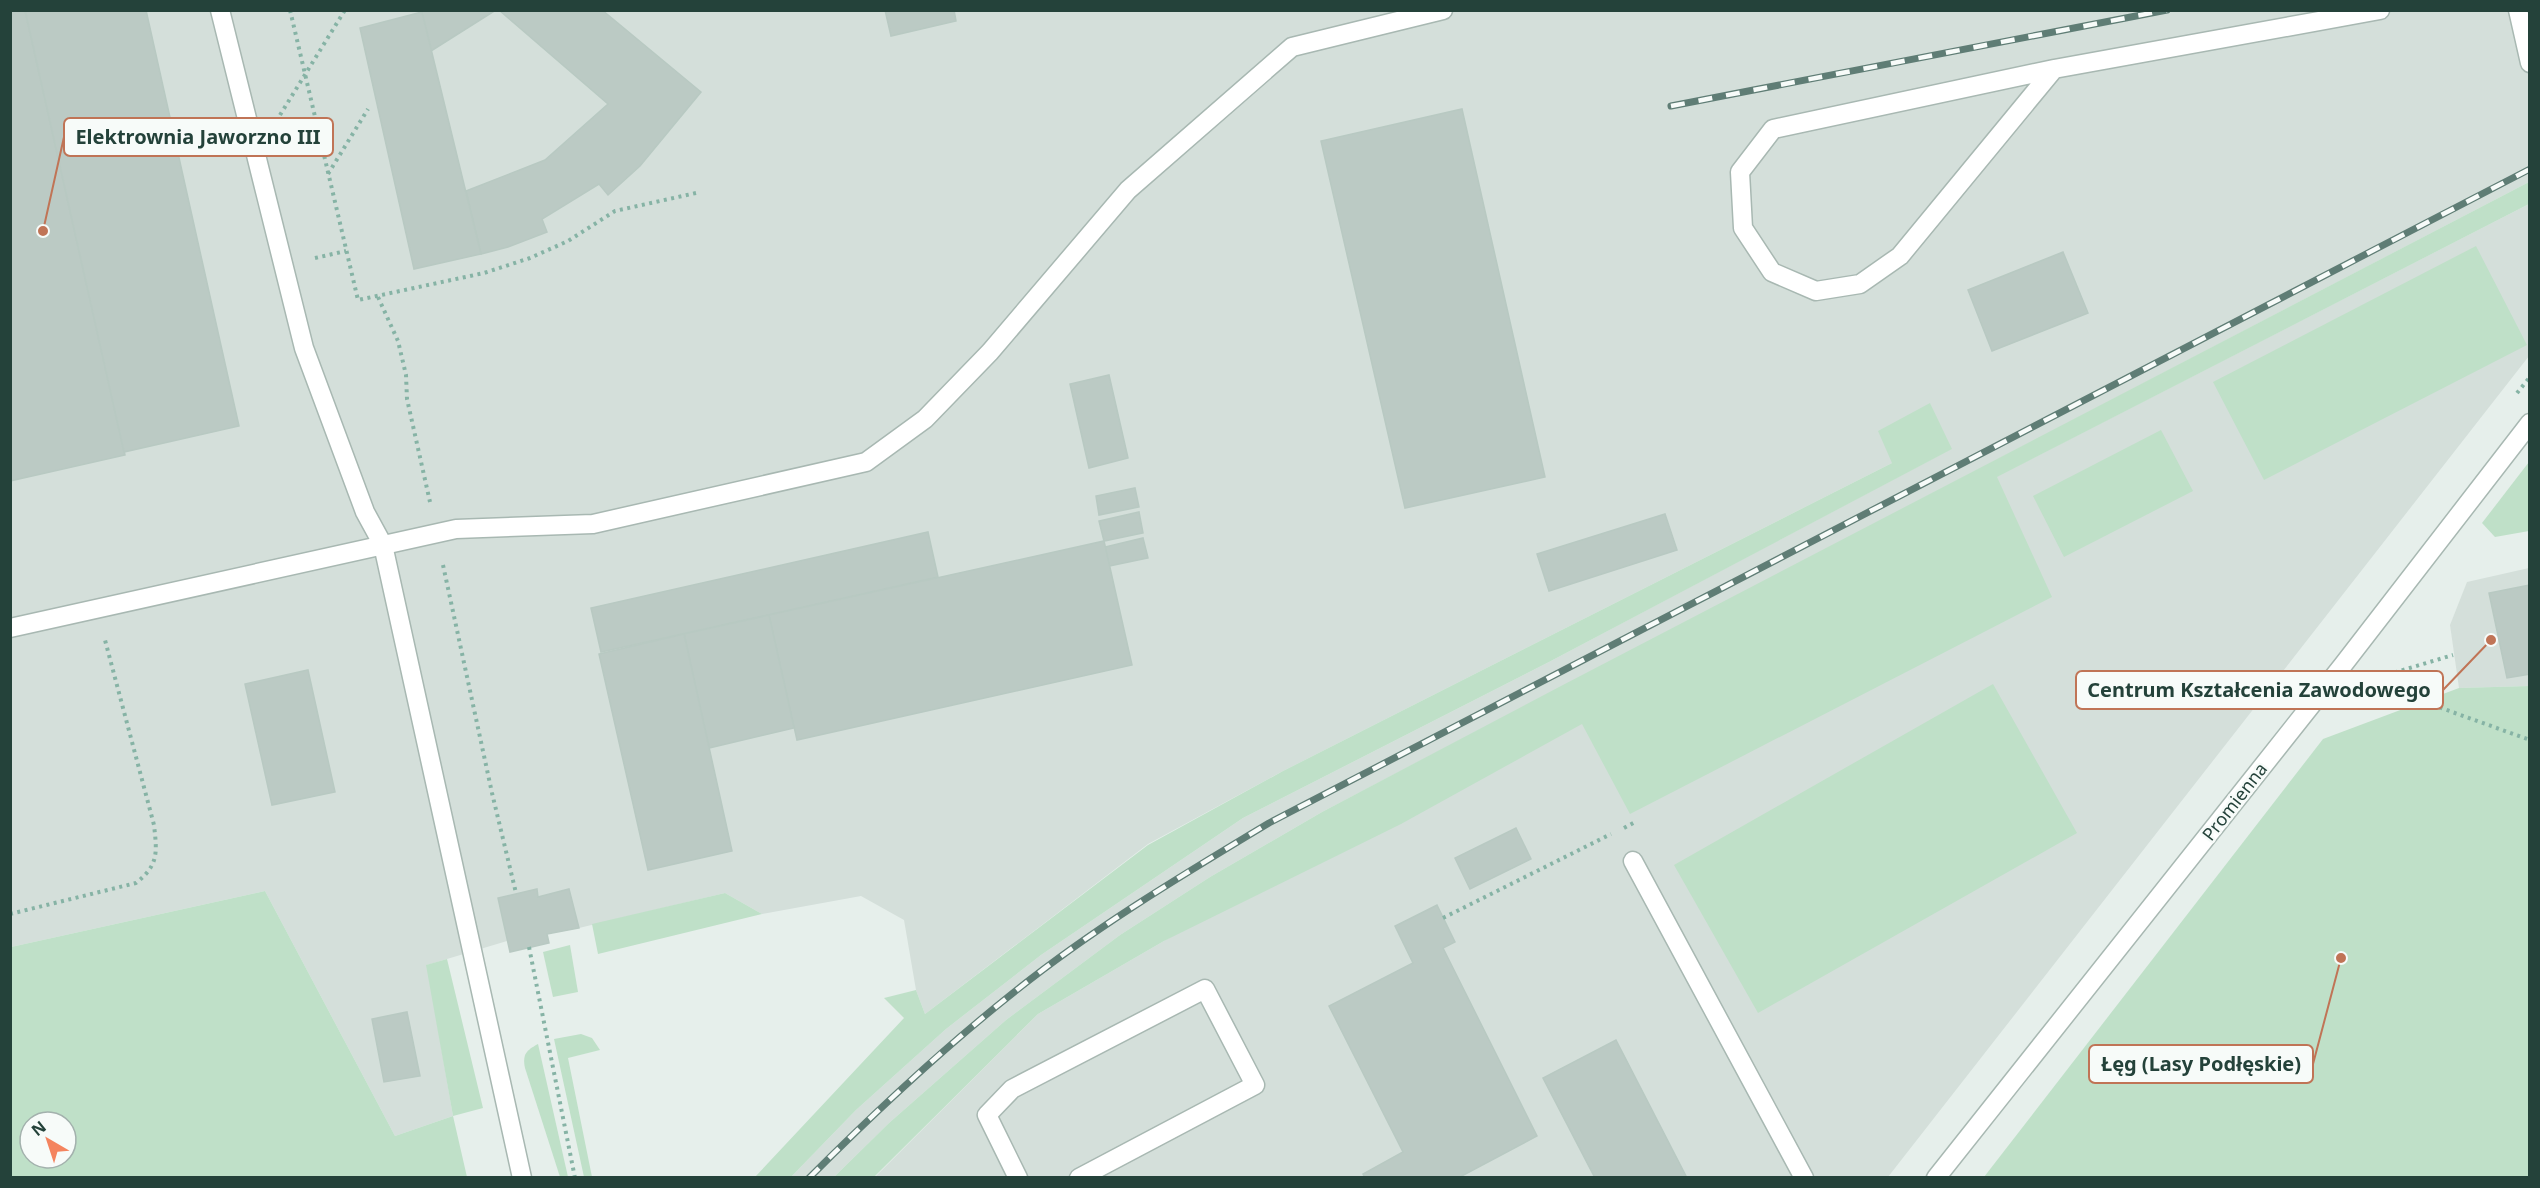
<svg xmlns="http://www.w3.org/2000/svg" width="2540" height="1188" viewBox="0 0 2540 1188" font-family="'Noto Sans',sans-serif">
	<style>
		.built { fill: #d4dfda }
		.green { fill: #bfe0c8; fill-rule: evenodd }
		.building { fill: #bbcac4; stroke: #b8c9c2; stroke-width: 1.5 }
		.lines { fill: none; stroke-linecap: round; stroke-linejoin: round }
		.minor-casing { stroke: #a8b8b2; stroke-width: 21 }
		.path { stroke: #86b3a5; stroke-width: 4; stroke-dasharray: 3 4.5; stroke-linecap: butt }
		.minor { stroke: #fff; stroke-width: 18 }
		.rail-casing { stroke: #5f7d75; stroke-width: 7 }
		.rail { stroke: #f7fbf9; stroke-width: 4.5; stroke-dasharray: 14; stroke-linecap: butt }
		.labels { text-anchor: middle; stroke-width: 5; stroke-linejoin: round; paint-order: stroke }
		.street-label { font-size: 18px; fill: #24423a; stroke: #f7fbf9 }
		.leader { fill: none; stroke: #c07456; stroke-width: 2 }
		.callout-dot { fill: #c07456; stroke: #f7fbf9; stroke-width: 2 }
		.callout { fill: #f7fbf9; stroke: #c07456; stroke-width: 2 }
		.callout-label { font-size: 20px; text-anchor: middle; font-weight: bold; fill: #24423a }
	</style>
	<rect width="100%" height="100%" fill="#e6efeb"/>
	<!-- built -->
	<g class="built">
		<path d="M10 11H2529V182L1322 812 1210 877 1120 935 1006 1020 889 1123 834 1177H791L856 1110 946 1029 1041 955 1243 818 1549 662 1951 449 1930 404 1892 463 1283 771 1148 844 925 1014 916 990 904 920 861 896 762 914 725 893 579 928 507 941 427 965 453 1116 395 1136 265 891 11 947Z"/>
		<path d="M2529 204V356L1888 1177 874 1178 1038 1014 1164 941 1568 696Z"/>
		<path d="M2529 568V686L2459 688 2450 625 2467 582Z"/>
	</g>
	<!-- green -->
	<g class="green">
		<path d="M2529 182V204L1997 477 2052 597 1630 814 1582 724 1401 824 1164 941 1038 1014 874 1177H834L889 1123 1006 1020 1120 935 1210 877 1322 812 1561 686Z"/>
		<path d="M2476 246 2527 345 2264 480 2213 382Z"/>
		<path d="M1930 403 1952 449 1549 662 1243 818 1041 955 946 1029 856 1110 791 1177H755L904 1018 884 998 916 990 925 1014 1148 845 1283 771 1892 463 1878 431Z"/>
		<path d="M2161 430 2193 491 2064 557 2033 496Z"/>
		<path d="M2529 462V531L2495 537 2482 523Z"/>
		<path d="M1993 684 2077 833 1758 1013 1674 865Z"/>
		<path d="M2529 686V1177H1984L2323 739 2459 688Z"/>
		<path d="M265 891 395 1136 453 1116 426 965 447 959 483 1108 453 1116 467 1177H11V947ZM30 1122H66V1158H30Z"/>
		<path d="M725 893 762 914 598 954 592 924Z"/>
		<path d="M570 945 578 992 553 997 543 952Z"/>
		<path d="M581 1034 592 1038 600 1050 568 1058 592 1177H584L554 1039Z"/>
		<path d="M538 1044 568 1177H560L525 1068C522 1054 527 1050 538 1044Z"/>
	</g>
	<!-- building -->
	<g class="building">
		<path d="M10 10H25L125 455 10 481Z"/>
		<path d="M25 10H146L239 426 124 452Z"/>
		<path d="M421 10H496L431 51Z"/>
		<path d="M499 10H602L701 92 640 166 608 195 599 184 542 219 547 232 508 247 481 254 466 191 545 160 608 104Z"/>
		<path d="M885 10H954L956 21 891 36Z"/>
		<path d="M422 12 481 254 414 269 360 28Z"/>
		<path d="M1462 109 1545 477 1405 508 1321 141Z"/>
		<path d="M2063 252 2088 313 1992 351 1968 290Z"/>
		<path d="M1109 375 1128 458 1089 468 1070 384Z"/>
		<path d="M1135 488 1139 507 1099 515 1096 496Z"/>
		<path d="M1139 512 1143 533 1104 541 1099 521Z"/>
		<path d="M1665 514 1677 550 1549 591 1537 554Z"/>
		<path d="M928 532 938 577 601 652 591 608Z"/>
		<path d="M1143 538 1148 558 1109 566 1105 547Z"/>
		<path d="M1104 541 1132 665 797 740 769 615Z"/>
		<path d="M2530 585V674L2507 678 2489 593Z"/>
		<path d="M769 615 794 728 709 748 684 634Z"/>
		<path d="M684 634 732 851 648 870 599 654Z"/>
		<path d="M308 670 335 792 272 805 245 684Z"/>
		<path d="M1516 828 1531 859 1470 889 1455 858Z"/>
		<path d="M537 889 538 897 569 889 579 928 547 934 549 943 510 952 498 898Z"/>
		<path d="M1437 905 1455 942 1443 948 1537 1136 1458 1178H1365L1363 1174 1403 1152 1329 1006 1413 963 1395 926Z"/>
		<path d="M407 1012 420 1076 384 1082 372 1019Z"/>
		<path d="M1616 1040 1687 1178H1595L1543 1078Z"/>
	</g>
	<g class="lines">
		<!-- minor casing -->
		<g class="minor-casing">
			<g id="minor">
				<path d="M220 10 304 348 365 512 383 545 522 1178"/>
				<path d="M2518 10 2530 63"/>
				<path d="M2054 69 1900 256 1860 284 1816 291 1772 272 1743 228 1740 172 1773 129 2054 69 2380 10"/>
				<path d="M10 628 456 529 593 524 866 462 925 419 990 352 1128 190 1292 47 1443 10"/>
				<path d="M1633 861 1804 1178"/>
				<path d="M1018 1178 987 1115 1012 1089 1205 989 1255 1085 1079 1178"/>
				<path d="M1936 1178 2343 665 2530 423"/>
			</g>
		</g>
		<!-- path -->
		<g class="path">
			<path d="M290 10 358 300 484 273 530 258 568 241 615 211 696 193"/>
			<path d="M280 115 345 10"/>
			<path d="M328 174 368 109"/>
			<path d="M315 258 346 251"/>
			<path d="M378 297 398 341 406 375 407 399 430 502"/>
			<path d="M2517 393 2530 377"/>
			<path d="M443 565 492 793 516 893"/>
			<path d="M2373 679 2453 655"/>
			<path d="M2369 682 2530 740"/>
			<path d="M1624 828 1635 822"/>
			<path d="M10 914 136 883C159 865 157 852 154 825L105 640"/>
			<path d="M1443 918 1611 834"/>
			<path d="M529 947 575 1178"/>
		</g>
		<!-- minor -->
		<use href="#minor" class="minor"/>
		<!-- rail casing -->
		<g class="rail-casing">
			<g id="rail">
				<path d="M1671 106 2167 10"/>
				<path d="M809 1178C873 1114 938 1053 1008 997 1089 931 1179 877 1269 823L2530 169"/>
			</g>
		</g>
		<!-- rail -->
		<use href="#rail" class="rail"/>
	</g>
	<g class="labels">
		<!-- street labels -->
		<g class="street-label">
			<text transform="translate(2235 802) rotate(-52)" y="6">Promienna</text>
		</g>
	</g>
	<!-- callouts -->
	<path class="leader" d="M43 231L64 137M2491 640L2443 690M2341 958L2313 1064"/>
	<g class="callout-dot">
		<circle cx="43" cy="231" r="6"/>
		<circle cx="2491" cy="640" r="6"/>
		<circle cx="2341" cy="958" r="6"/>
	</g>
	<g class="callout">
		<rect x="64" y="118" width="269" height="38" rx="6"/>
		<rect x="2076" y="671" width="367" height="38" rx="6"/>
		<rect x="2089" y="1045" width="224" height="38" rx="6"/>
	</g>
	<g class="callout-label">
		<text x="198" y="144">Elektrownia Jaworzno III</text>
		<text x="2259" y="697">Centrum Kształcenia Zawodowego</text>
		<text x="2201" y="1071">Łęg (Lasy Podłęskie)</text>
	</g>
	<!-- border -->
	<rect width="2540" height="1188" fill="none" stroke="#24423a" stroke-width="24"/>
	<!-- north arrow -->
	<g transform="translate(48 1140) rotate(321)"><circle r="28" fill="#f7fbf9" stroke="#a3b1ad" stroke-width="1.5"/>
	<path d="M0-4.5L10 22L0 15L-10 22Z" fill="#f4845f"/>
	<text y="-9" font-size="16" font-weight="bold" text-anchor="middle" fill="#24423a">N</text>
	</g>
</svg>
